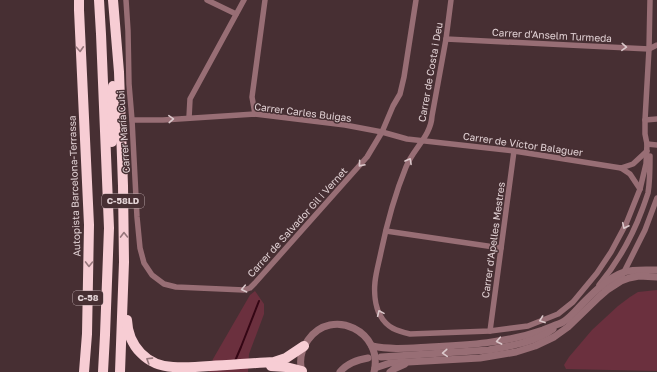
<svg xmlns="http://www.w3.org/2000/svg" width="657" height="372" viewBox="0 0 657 372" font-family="'Golos Text',sans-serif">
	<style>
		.green { fill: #6b303e }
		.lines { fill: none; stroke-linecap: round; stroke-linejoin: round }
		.stream { stroke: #340614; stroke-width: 2 }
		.minor { stroke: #986e75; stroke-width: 5.5 }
		.tertiary { stroke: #986e75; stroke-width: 7 }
		.motorway { stroke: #f7cdd4; stroke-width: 10 }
		.oneway { stroke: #dbc8cb }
		.oneway2 { stroke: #96767b }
		.labels { text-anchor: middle; stroke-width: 3; stroke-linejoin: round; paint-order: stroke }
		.shield { fill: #472f33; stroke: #b4a1a4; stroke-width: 1 }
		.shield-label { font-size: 9px; font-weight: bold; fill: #e2d2d5 }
		.street-label { font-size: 10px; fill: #e2d2d5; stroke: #472f33 }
	</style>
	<rect width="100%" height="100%" fill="#472f33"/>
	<!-- green -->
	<g class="green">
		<path d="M657 290V371L566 369 564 365 569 357 592 330 618 306 630 297 638 292Z"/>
		<path d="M255 291 264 304V314L249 354 248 372H209L213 359 250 295Z"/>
	</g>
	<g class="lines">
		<!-- stream -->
		<path class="stream" d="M235 361 241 347 259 301"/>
		<!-- minor -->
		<g class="minor">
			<path d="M126 0 128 31 129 84 132 120 137 217 140 248 144 263 152 275 164 284 176 287 244 290 250 288 255 283 367 157 382 132 393 106 400 94 404 77 416 0"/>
			<path d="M207 0 236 14"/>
			<path d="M451 0 446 39 432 116C431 136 413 149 406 167 395 194 387 223 381 252 379 262 376 272 375 282 374 292 375 306 380 315 387 328 397 331 410 334L490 331 528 326 558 314 573 302 597 273 611 252 626 224 640 189 646 164 647 144 645 134V120L649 49 650 0"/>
			<path d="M446 39 649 49 657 45"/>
			<path d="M255 114 252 97 265 0"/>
			<path d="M189 118 190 99 244 0"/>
			<path d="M132 120H163L255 114 345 125 382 132 407 139 514 151 621 168 633 164 647 151"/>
			<path d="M645 120 657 119"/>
			<path d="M647 144 657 145"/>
			<path d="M621 168 630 174 640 189"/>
			<path d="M386 231 501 248"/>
			<path d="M599 285C618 262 632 237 642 210 644 205 646 199 648 193 650 181 650 168 650 156"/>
			<path d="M604 288 622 276 645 230 657 198"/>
			<path d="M490 331 514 151"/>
		</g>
		<!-- tertiary -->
		<g class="tertiary">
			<path d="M372 346C391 350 410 348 430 347 469 345 506 343 543 330 550 327 557 325 563 322 571 317 577 309 583 303 594 292 609 277 624 272 634 269 646 270 657 270"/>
			<path d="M381 357 489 350C510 346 536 342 553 329"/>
			<path d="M375 368 390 363 480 358 516 352 535 346 554 337 568 327 599 297 607 290 621 281 629 278 639 276 657 277"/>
			<path d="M302 372C299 361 301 350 308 340 332 306 384 332 374 372"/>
			<path d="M340 372C347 363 357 360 368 358"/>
			<path d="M390 372 394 369 405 364"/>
		</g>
		<!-- motorway -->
		<g class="motorway">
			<path d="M79 0V10L89 225 87 334 84 372"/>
			<path d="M99 0 101 34 109 228 105 335 103 372"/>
			<path d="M113 0 119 72 123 186 124 262 120 372"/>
			<path d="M112 142 113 86"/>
			<path d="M127 320C128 346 147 366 173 367 185 368 198 367 210 366 231 365 252 363 274 362L286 358 304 346"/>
			<path d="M271 366 286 367 302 371"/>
		</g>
	</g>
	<!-- one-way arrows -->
	<defs><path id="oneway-chevron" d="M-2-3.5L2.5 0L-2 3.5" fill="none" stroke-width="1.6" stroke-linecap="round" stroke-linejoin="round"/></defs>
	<g class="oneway">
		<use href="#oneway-chevron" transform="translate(624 47) rotate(3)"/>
		<use href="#oneway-chevron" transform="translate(171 119) rotate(-3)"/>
		<use href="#oneway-chevron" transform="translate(409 161) rotate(-61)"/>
		<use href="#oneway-chevron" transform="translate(361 164) rotate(131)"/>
		<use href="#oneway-chevron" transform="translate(625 226) rotate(116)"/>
		<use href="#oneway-chevron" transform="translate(244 289) rotate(168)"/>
		<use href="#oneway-chevron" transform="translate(380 313) rotate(-114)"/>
		<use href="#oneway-chevron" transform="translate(542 320) rotate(160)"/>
		<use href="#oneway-chevron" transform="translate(499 341) rotate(169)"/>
		<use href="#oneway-chevron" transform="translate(445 353) rotate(176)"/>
	</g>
	<g class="oneway2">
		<use href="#oneway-chevron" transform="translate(80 49) rotate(87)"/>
		<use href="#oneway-chevron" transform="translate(124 235) rotate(-91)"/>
		<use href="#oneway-chevron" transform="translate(89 264) rotate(91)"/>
		<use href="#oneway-chevron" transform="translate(149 360) rotate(-148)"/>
	</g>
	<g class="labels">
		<!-- shield labels -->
		<g class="shield">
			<rect x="102" y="194" width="42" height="14" rx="3"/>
			<rect x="73" y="291" width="30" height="14" rx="3"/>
		</g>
		<g class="shield-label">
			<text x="123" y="204">C-58LD</text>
			<text x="88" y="301">C-58</text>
		</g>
		<!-- street labels -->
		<g class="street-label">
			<text transform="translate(552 35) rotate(3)" y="4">Carrer d'Anselm Turmeda</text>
			<text transform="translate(430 72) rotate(-80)" y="4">Carrer de Costa i Deu</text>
			<text transform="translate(303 112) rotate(7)" y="4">Carrer Carles Buigas</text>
			<text transform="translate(123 132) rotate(-94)" y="4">Carrer María Cubi</text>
			<text transform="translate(523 144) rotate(8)" y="4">Carrer de Víctor Balaguer</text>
			<text transform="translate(74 186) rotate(-92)" y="4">Autopista Barcelona-Terrassa</text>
			<text transform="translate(297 222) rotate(-48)" y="4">Carrer de Salvador Gil i Vernet</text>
			<text transform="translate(493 240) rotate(-82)" y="4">Carrer d'Apelles Mestres</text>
		</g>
	</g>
</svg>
